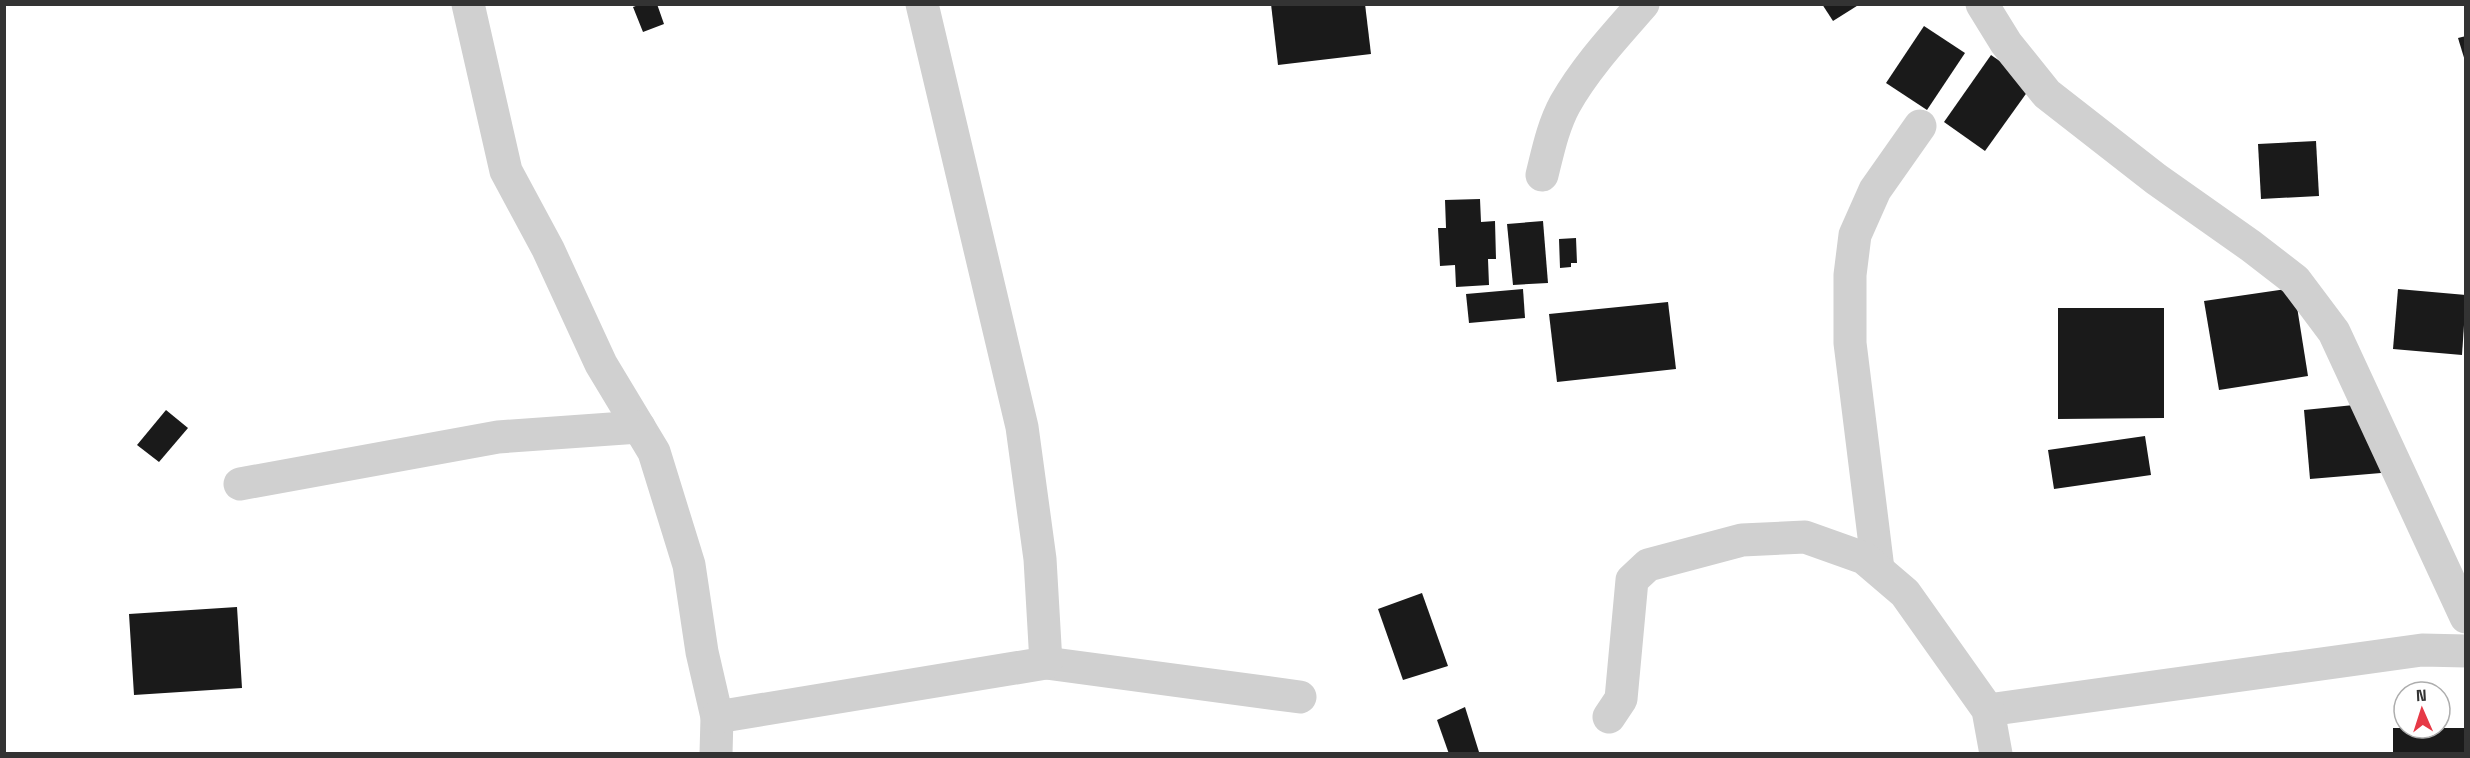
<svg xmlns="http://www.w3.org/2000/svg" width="2470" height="758" viewBox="0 0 2470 758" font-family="'Space Grotesk',sans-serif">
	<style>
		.building { fill: #1a1a1a }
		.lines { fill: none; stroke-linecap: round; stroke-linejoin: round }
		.street { stroke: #d0d0d0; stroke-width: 33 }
	</style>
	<rect width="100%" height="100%" fill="#fff"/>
	<!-- building -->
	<g class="building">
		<path d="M641 4H657L664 24 643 32 633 7Z"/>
		<path d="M1271 4H1365L1371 54 1278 65Z"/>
		<path d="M1822 4H1860L1833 21Z"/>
		<path d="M1924 26 1965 53 1927 110 1886 83Z"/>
		<path d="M2466 36V61H2465L2458 38Z"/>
		<path d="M1991 55 2033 84 1985 151 1944 122Z"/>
		<path d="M2316 141 2319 196 2261 199 2258 144Z"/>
		<path d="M1480 199 1481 222 1495 221 1496 259H1488L1489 285 1456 287 1455 265 1440 266 1438 228H1446L1445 200Z"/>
		<path d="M1543 221 1548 283 1513 285 1507 224Z"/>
		<path d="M1576 238 1577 263H1571V267L1560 268 1559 239Z"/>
		<path d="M2294 288 2308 376 2219 390 2204 301Z"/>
		<path d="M1523 289 1525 318 1469 323 1466 294Z"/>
		<path d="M2398 289 2466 295 2462 355 2393 349Z"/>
		<path d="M1668 302 1676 369 1557 382 1549 314Z"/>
		<path d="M2058 308H2164V418L2058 419Z"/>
		<path d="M2374 403 2381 473 2310 479 2304 410Z"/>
		<path d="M166 410 188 428 159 462 137 445Z"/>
		<path d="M2145 436 2151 475 2054 489 2048 450Z"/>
		<path d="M1422 593 1448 666 1403 680 1378 609Z"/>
		<path d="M237 607 242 688 134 695 129 614Z"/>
		<path d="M1465 707 1479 752 1449 754 1437 720Z"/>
		<rect x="2393" y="728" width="73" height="26"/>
	</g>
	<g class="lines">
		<!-- street -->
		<g class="street">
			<path d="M468 4 506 171 548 249 601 364 654 452 689 565 702 652 717 717 716 754"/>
			<path d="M1982 4 2006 43 2047 94 2156 179 2251 246 2295 280 2334 332 2466 617"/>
			<path d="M1542 175C1548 151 1553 126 1565 104 1586 67 1615 36 1643 4"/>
			<path d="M240 484 498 437 639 427"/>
			<path d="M1878 569 1850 343V275L1855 235 1875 190 1920 126"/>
			<path d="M1046 663 1300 697"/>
			<path d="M1988 710 2422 650 2466 651"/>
			<path d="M717 717 1046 663 1040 559 1022 427 922 4"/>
			<path d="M1609 717 1621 699 1632 580 1648 565 1742 540 1805 537 1864 558 1905 593 1988 710 1996 754"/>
		</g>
	</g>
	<!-- border -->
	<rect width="2470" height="758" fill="none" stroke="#333333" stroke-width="12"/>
	<!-- north arrow -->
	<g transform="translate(2422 710) rotate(357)"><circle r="28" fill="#ffffff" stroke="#adadad" stroke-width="1.5"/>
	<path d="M0-4.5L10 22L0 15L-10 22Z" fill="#e63946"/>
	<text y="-9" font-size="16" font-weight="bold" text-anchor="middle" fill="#333333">N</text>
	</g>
</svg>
